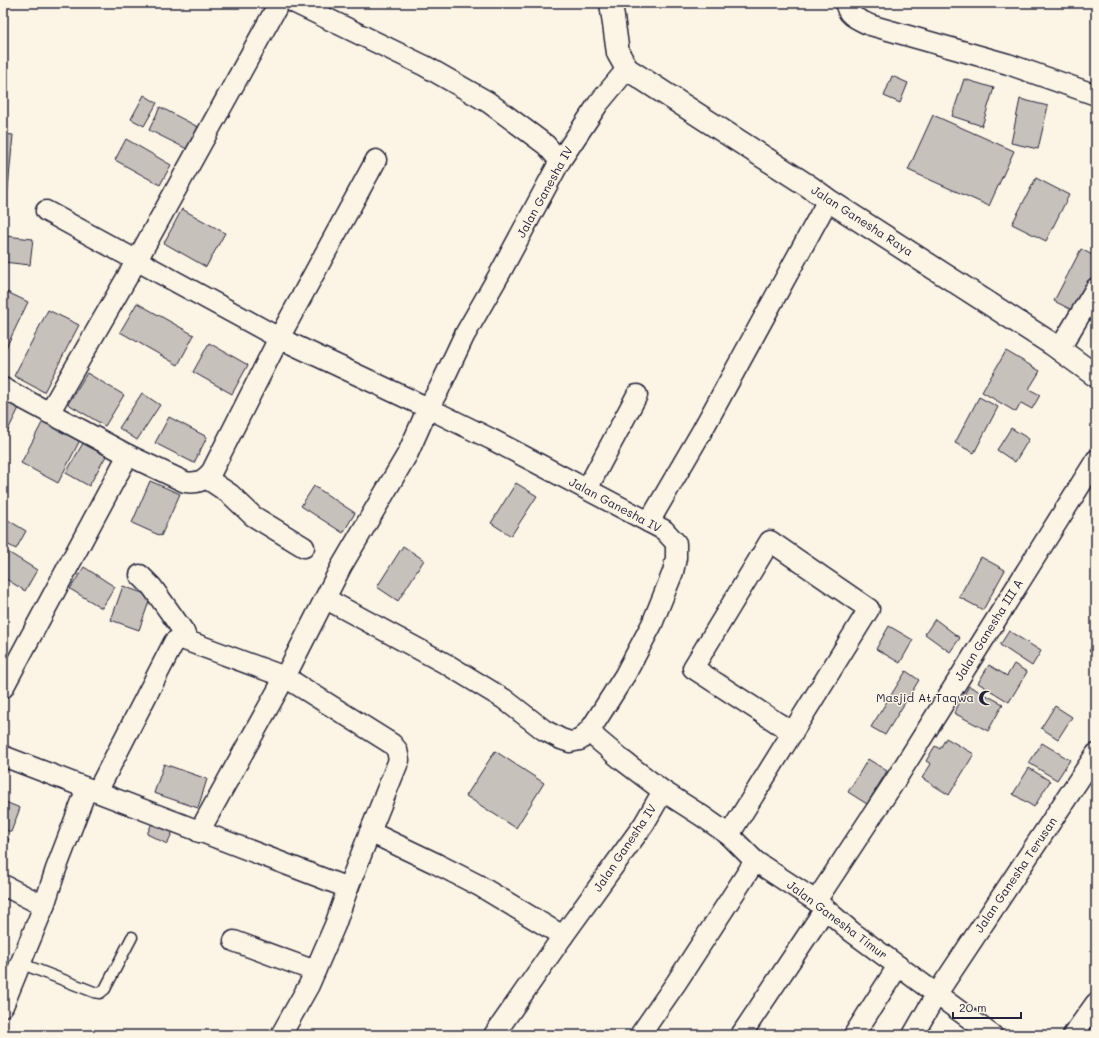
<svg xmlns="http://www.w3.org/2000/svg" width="1099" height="1038" viewBox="0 0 1099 1038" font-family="Mali,sans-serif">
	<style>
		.building { fill: #c6c1bb; stroke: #22223b }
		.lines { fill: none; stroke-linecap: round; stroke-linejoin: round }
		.lane-casing { stroke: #22223b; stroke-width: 13 }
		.street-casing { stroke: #22223b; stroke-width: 23 }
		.secondary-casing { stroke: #22223b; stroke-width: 25 }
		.lane { stroke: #fcf5e5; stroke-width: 10 }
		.street { stroke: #fcf5e5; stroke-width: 20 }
		.secondary { stroke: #fcf5e5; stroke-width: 22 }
		.labels { text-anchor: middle; stroke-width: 3; stroke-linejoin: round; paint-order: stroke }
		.street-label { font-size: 12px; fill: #22223b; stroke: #fcf5e5 }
		.poi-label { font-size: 12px; fill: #22223b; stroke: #fcf5e5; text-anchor: end }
	</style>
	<rect width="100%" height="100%" fill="#fcf5e5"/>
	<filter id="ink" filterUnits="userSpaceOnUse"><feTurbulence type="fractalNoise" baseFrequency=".025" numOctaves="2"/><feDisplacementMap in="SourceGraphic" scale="8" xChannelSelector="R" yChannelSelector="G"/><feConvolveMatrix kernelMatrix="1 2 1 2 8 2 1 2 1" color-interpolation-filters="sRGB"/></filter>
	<g filter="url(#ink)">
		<!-- building -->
		<g class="building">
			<path d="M892 76 908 83 900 103 884 96Z"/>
			<path d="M964 79 994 88 982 126 952 116Z"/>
			<path d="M144 95 157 103 144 126 131 119Z"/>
			<path d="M1020 99 1048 106 1038 149 1011 143Z"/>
			<path d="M160 107 198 127 187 149 149 130Z"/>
			<path d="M933 115 1014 151 989 206 908 170Z"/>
			<path d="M3 134 13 135 4 231H3Z"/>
			<path d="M126 139 171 165 160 185 115 160Z"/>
			<path d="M1036 178 1069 195 1046 241 1012 224Z"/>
			<path d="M182 209 225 233 206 267 164 243Z"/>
			<path d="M6 236 33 239 30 265 3 262Z"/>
			<path d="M1081 249 1096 257V273L1076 312 1054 301Z"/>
			<path d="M3 290 28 302 3 354Z"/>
			<path d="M137 303 194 335 178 365 120 332Z"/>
			<path d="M48 310 79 325 44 392 14 376Z"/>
			<path d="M209 343 248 365 232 394 193 372Z"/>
			<path d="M1006 351 1040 371 1029 389 1040 395 1032 409 1021 403 1016 412 982 392Z"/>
			<path d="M87 373 124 395 105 426 68 404Z"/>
			<path d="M3 393 22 402 3 440Z"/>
			<path d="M142 393 160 405 137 440 119 428Z"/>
			<path d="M979 397 998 407 974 453 955 443Z"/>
			<path d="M169 417 207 437 194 463 155 443Z"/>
			<path d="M43 421 80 440 58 483 21 463Z"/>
			<path d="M1011 428 1029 439 1015 462 997 450Z"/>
			<path d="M83 443 106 456 89 486 66 473Z"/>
			<path d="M150 481 180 494 161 536 132 523Z"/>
			<path d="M516 483 537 496 511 536 491 523Z"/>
			<path d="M314 486 355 513 343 533 301 506Z"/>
			<path d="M3 517 26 531 16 549 3 542Z"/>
			<path d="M403 546 424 560 398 601 377 587Z"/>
			<path d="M3 549 37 570 25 591 3 577Z"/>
			<path d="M981 557 1005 570 983 610 959 597Z"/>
			<path d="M84 567 115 587 102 608 70 589Z"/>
			<path d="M123 586 151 596 139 630 111 620Z"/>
			<path d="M935 619 960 638 950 652 925 634Z"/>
			<path d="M889 626 913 640 900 663 876 649Z"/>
			<path d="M1009 631 1041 651 1032 666 1000 645Z"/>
			<path d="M1096 640V656L1089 651Z"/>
			<path d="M1014 664 1027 672 1009 702 978 683 989 665 1007 676Z"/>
			<path d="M906 671 919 680 885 735 871 727Z"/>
			<path d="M969 686 1003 704 988 731 954 713Z"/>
			<path d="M1055 706 1072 717 1058 739 1041 728Z"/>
			<path d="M946 738 974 754 949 795 922 778 931 764 926 761 935 746 940 749Z"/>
			<path d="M1042 743 1070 760 1057 780 1029 763Z"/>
			<path d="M495 751 544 783 516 828 466 796Z"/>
			<path d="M868 759 887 771 867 804 848 792Z"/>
			<path d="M164 764 207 779 198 808 154 793Z"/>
			<path d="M1029 768 1050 781 1034 807 1013 794Z"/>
			<path d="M3 801 20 808 11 832 3 829Z"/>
			<path d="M155 817 175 827 167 844 147 834Z"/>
			<path d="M3 837 9 839 3 852Z"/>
		</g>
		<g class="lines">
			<!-- lane casing -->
			<g class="lane-casing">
				<path id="lane" d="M20 963 94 992 100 993 105 989 132 937"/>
			</g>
			<!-- street casing -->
			<g class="street-casing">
				<g id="street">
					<path d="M295 3 425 66 488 102 546 145 560 161"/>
					<path d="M846 3C846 16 860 20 870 25L1008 64 1096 95"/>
					<path d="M627 69 598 104 560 161 499 275 464 336 439 389 428 408 491 439 664 530 676 543V558L673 572 652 624 625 675 592 727 593 734 597 739 622 760 663 791 702 816 729 835 755 861 816 901 852 932 992 1035"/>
					<path d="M46 211 279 338 428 408 408 453 341 567 285 677 199 832"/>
					<path d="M1059 350 1096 288"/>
					<path d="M3 388 128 455 185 482C197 484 204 481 212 471L279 338 376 160"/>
					<path d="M49 413 137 260 279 3"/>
					<path d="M206 478 230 494 253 516 304 547"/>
					<path d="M587 489 637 395"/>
					<path d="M649 522 702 431 828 200"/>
					<path d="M140 575 152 587 184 632 187 640"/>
					<path d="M326 599 448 665 504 699 544 730 561 739 570 742 580 740 592 727"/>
					<path d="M3 688 128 455"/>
					<path d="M3 756 348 888"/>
					<path d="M97 792 174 642 177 640 182 639 285 677 392 744 397 750 399 760 370 832"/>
					<path d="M729 835C776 760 822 684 869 609L770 541 693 668 793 733"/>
					<path d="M3 885 44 906"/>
					<path d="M816 901 893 784 1096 460"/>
					<path d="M234 941 315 971"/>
					<path d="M3 1006 44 906 56 869 87 788"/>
					<path d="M281 1035 309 985 335 925 348 888 370 832 435 863 478 885 563 936"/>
					<path d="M494 1035 563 936 644 824 663 791"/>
					<path d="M640 1035 676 983 755 861"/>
					<path d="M741 1035 825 909"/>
					<path d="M854 1035 898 966"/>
					<path d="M913 1035 936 995 1096 754"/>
					<path d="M1073 1035 1096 1003"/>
				</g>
			</g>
			<!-- secondary casing -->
			<g class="secondary-casing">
				<path id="secondary" d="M611 3 618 53 627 69 810 187 828 200 1052 344 1096 376"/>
			</g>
			<!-- lane -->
			<use href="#lane" class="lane"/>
			<!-- street -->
			<use href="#street" class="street"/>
			<!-- secondary -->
			<use href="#secondary" class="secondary"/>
		</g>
	</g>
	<!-- icons -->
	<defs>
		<g id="mosque-bare" transform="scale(1.2)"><path d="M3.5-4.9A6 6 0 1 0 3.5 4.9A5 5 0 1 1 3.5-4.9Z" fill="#22223b" stroke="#fcf5e5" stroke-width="2.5" paint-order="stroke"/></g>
	</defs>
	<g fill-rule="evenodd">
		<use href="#mosque-bare" x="986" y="698"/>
	</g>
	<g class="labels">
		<!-- street labels -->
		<g class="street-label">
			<text transform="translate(545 192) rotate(-61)" y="4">Jalan Ganesha IV</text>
			<text transform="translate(862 221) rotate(33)" y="4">Jalan Ganesha Raya</text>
			<text transform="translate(615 505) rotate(28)" y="4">Jalan Ganesha IV</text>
			<text transform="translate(989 630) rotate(-58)" y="4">Jalan Ganesha III A</text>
			<text transform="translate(625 848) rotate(-56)" y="4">Jalan Ganesha IV</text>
			<text transform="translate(1016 875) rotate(-56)" y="4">Jalan Ganesha Terusan</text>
			<text transform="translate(837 920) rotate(37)" y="4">Jalan Ganesha Timur</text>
		</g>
		<!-- poi labels -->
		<g class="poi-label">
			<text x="974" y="702">Masjid At Taqwa</text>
		</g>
	</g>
	<!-- margin -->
	<rect width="1099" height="1038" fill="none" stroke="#fcf5e5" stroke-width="16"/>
	<rect x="8" y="8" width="1083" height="1022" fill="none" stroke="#22223b" stroke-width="1.5" filter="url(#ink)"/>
	<!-- scale -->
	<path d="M953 1012v6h68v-6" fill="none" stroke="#22223b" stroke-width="2"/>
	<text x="959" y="1012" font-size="12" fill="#22223b" stroke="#fcf5e5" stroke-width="3" paint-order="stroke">20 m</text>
</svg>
